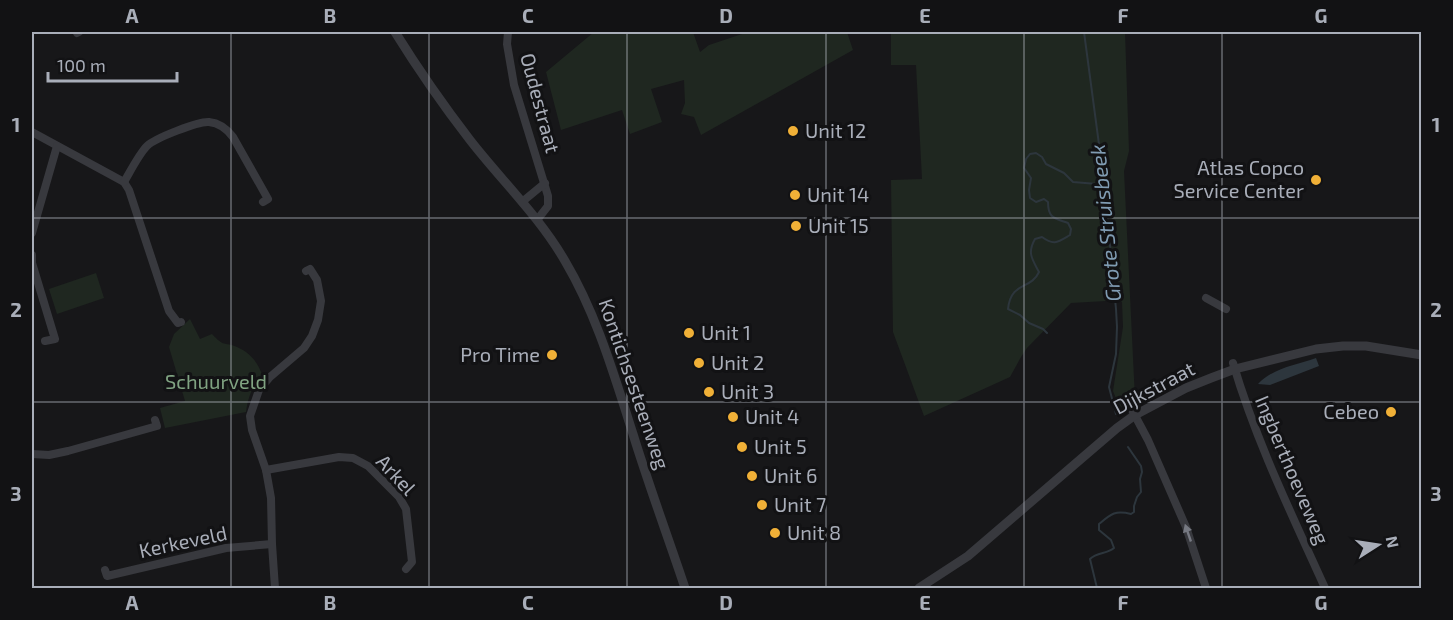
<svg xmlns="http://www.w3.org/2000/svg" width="1453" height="620" viewBox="0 0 1453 620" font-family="'Exo 2',sans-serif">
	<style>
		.green { fill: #1f2720 }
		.water { fill: #2d363d }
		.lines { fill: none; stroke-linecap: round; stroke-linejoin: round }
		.stream { stroke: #2d363d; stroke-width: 2 }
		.minor { stroke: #38393e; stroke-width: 8 }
		.tertiary { stroke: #38393e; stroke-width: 9 }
		.oneway { fill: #767982 }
		.grid { fill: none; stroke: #a9aeb9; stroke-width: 1.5; stroke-opacity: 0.55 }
		.poi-dot { fill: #f0b037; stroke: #121214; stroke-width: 2 }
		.labels { text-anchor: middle; stroke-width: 6; stroke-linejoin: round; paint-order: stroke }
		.street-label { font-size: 20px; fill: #a9aeb9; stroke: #121214 }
		.poi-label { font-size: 20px; fill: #a9aeb9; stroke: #121214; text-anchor: start }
		.park-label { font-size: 20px; fill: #80a382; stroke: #121214 }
		.water-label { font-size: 21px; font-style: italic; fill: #809cb3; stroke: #121214 }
		.neatline { fill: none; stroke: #a9aeb9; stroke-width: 2 }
		.grid-label { font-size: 20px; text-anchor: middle; font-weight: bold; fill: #a9aeb9 }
	</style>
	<rect width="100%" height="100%" fill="#171719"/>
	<!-- green -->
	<g class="green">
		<path d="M594 32H693L700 52 709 45 748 32H847L853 50 701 135 694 117 681 114 685 103 684 80 651 89 662 122 630 134 622 110 561 130 546 72Z"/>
		<path d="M891 32H1125L1129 151 1124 171 1135 399 1120 408 1113 391 1123 327 1122 302 1106 301 1071 303 1027 348 1021 357 1010 377 924 416 893 332 891 180 922 179 916 65H891Z"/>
		<path d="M96 273 104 298 57 314 49 289Z"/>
		<path d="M190 319 200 339 212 334C225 348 223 341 237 347 252 354 257 362 263 376 252 386 248 397 246 412L165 428 160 408 185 401 169 347 174 334Z"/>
	</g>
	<!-- water -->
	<path class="water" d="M1316 358 1319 366 1270 385 1258 384C1273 368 1296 365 1316 358Z"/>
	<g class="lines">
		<!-- stream -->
		<g class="stream">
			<path d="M1084 32 1104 182 1116 309 1117 327 1116 354 1109 387 1116 414"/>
			<path d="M1047 333 1043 329 1029 323 1020 315 1008 309C1011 281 1031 290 1039 272 1032 259 1027 253 1035 239L1042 237C1054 246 1058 242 1070 235L1071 229 1068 223C1054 218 1048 218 1048 202L1044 199 1036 202 1030 198 1029 190 1031 178 1024 168 1026 159 1030 154 1036 153 1042 157 1046 164 1064 173 1073 182 1097 184 1103 182"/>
			<path d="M1113 402 1116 404 1119 412"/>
			<path d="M1097 588 1090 559C1097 552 1107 554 1114 548L1111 540 1099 530V524C1111 514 1115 510 1131 514L1134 512V506L1137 497 1141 492 1140 479 1142 472 1141 466 1128 447"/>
		</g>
		<!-- minor -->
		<g class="minor">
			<path d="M508 32 507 44 514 85 548 196V206L537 220"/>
			<path d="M77 33 79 32"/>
			<path d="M32 132 124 182 129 190 169 311 178 323 181 322"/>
			<path d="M124 182C130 172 139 154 147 146 155 138 199 121 209 122 219 123 227 129 233 137L268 199 263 202"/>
			<path d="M522 202 545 183"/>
			<path d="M32 233 57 146"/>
			<path d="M32 255V263L55 339 45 341"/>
			<path d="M1206 298 1226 309"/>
			<path d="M1233 363C1256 441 1292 515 1325 588"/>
			<path d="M1132 410 1148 440 1186 527 1206 588"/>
			<path d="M32 454 49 455 68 451 157 426 155 420"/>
			<path d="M266 470 339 457 353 458 368 466 399 497 406 509 412 562 406 569"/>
			<path d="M105 570 107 576 226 548 272 544"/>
			<path d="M275 588 272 544 271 498 266 470 252 430 250 416 259 390 270 377 304 348 312 336 318 320 321 301 317 280 310 269 306 271"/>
		</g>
		<!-- tertiary -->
		<g class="tertiary">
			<path d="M395 32C418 69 443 105 470 140 501 180 539 216 565 261 597 315 614 375 633 434 649 486 668 537 685 588"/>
			<path d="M919 588 968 556 1117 428 1135 415 1186 388 1211 378 1235 369 1316 349 1343 346H1366L1422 355"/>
		</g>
	</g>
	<!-- one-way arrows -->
	<defs><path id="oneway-solid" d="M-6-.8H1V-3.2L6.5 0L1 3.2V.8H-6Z" transform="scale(1.5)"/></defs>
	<use class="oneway" href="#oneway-solid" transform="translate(1188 533) rotate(-109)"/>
	<!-- grid -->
	<path class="grid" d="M231 32V588M429 32V588M627 32V588M826 32V588M1024 32V588M1222 32V588M32 218H1422M32 402H1422"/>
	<!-- markers -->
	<g class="poi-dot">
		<circle cx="793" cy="131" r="6"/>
		<circle cx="1316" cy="180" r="6"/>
		<circle cx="795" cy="195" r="6"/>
		<circle cx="796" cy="226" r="6"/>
		<circle cx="689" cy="333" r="6"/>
		<circle cx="552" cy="355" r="6"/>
		<circle cx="699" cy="363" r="6"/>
		<circle cx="709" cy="392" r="6"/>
		<circle cx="1391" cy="412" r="6"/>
		<circle cx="733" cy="417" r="6"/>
		<circle cx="742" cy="447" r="6"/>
		<circle cx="752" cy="476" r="6"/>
		<circle cx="762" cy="505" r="6"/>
		<circle cx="775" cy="533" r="6"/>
	</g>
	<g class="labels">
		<!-- street labels -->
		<g class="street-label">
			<text transform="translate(540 103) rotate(75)" y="7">Oudestraat</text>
			<text transform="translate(634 384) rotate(71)" y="7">Kontichsesteenweg</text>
			<text transform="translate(1154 388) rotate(-28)" y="7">Dijkstraat</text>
			<text transform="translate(1292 470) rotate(67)" y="7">Ingberthoeveweg</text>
			<text transform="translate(396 475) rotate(47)" y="7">Arkel</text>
			<text transform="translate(183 542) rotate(-12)" y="7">Kerkeveld</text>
		</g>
		<!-- poi labels -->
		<g class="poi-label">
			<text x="805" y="138">Unit 12</text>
			<text x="1304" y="175" text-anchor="end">Atlas Copco<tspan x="1304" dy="23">Service Center</tspan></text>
			<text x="807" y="202">Unit 14</text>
			<text x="808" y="233">Unit 15</text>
			<text x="701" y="340">Unit 1</text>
			<text x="540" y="362" text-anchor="end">Pro Time</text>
			<text x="711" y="370">Unit 2</text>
			<text x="721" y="399">Unit 3</text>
			<text x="1379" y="419" text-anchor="end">Cebeo</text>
			<text x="745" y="424">Unit 4</text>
			<text x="754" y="454">Unit 5</text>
			<text x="764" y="483">Unit 6</text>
			<text x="774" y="512">Unit 7</text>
			<text x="787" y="540">Unit 8</text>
		</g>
		<!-- park labels -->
		<g class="park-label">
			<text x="216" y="389">Schuurveld</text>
		</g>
		<!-- water labels -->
		<g class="water-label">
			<text transform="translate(1106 223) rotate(-96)" y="7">Grote Struisbeek</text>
		</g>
	</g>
	<!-- border -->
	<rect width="1453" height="620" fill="none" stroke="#121214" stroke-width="66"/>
	<!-- north arrow -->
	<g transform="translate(1378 545) rotate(78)" stroke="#121214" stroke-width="4.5" paint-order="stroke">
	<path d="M0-4.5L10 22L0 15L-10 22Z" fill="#a9aeb9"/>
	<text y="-9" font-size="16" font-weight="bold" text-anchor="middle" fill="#a9aeb9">N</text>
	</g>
	<!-- scale -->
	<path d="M48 72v9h129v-9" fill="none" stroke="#a9aeb9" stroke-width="3"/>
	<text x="57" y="72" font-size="18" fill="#a9aeb9" stroke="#121214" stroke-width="4.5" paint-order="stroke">100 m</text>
	<rect x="33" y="33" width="1387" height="554" class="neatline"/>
	<g class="grid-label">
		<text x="132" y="23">A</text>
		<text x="330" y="23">B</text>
		<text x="528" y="23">C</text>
		<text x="726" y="23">D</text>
		<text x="925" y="23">E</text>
		<text x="1123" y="23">F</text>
		<text x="1321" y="23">G</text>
		<text x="16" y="132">1</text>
		<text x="1436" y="132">1</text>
		<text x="16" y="317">2</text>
		<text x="1436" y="317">2</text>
		<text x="16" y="501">3</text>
		<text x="1436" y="501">3</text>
		<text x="132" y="610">A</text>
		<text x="330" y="610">B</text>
		<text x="528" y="610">C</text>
		<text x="726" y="610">D</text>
		<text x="925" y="610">E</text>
		<text x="1123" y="610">F</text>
		<text x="1321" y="610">G</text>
	</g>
</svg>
